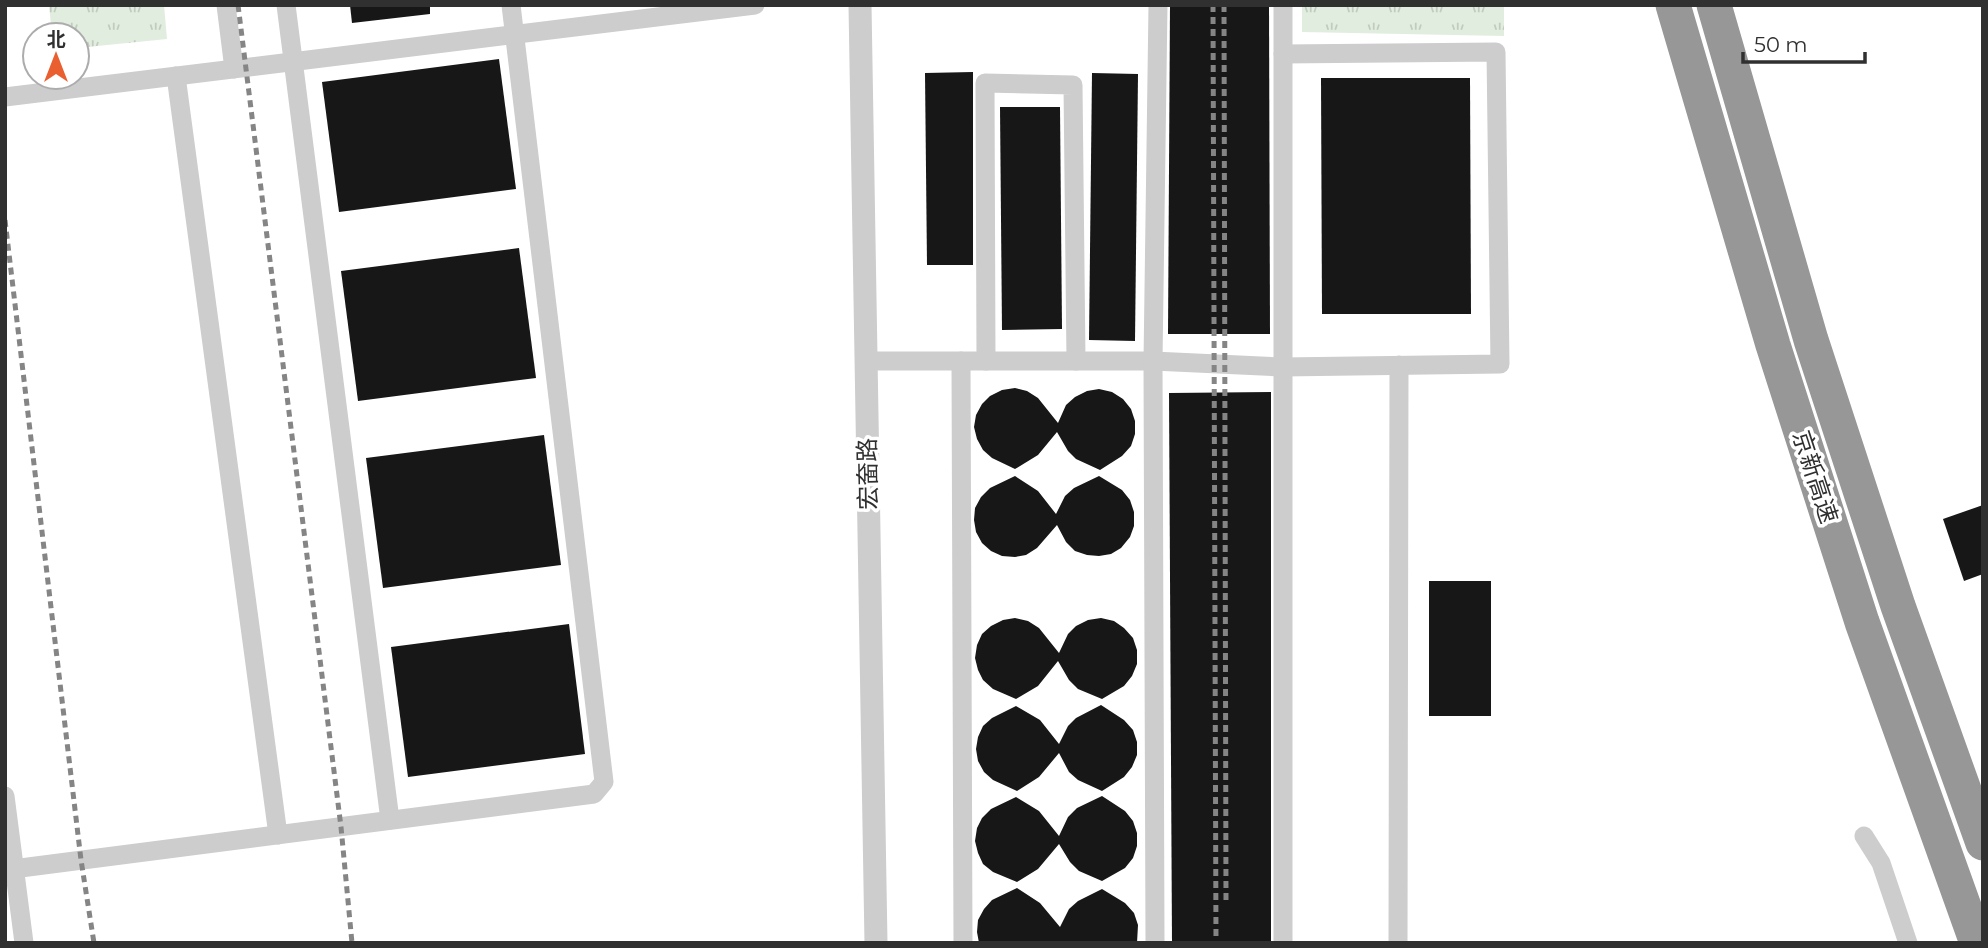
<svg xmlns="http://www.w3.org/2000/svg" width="1988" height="948" viewBox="0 0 1988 948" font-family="Montserrat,'Noto Sans SC',sans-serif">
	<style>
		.grass { fill: url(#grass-tufts) }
		.building { fill: #171717 }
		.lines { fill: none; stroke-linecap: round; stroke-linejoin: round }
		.minor { stroke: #cdcdcd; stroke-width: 19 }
		.tertiary { stroke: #cdcdcd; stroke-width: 23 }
		.motorway { stroke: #979797; stroke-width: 35 }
		.rail { stroke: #858585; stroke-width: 5; stroke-dasharray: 7 5; stroke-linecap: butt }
		.labels { text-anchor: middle; stroke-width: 7; stroke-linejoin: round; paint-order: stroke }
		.street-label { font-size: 24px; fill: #303030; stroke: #fff }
	</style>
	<defs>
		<pattern id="grass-tufts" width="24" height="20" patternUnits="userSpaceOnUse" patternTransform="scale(1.75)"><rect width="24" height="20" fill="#e1edde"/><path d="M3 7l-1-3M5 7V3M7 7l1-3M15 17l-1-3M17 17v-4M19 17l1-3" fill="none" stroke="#c1ccbf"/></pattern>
	</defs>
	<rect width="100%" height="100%" fill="#fff"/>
	<!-- grass -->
	<g class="grass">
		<path d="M49 5H164L167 39 77 48V35H52Z"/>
		<path d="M1302 5H1504V36L1302 32Z"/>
	</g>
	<!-- building -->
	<g class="building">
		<path d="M350 5H430V14L352 23Z"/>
		<path d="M1170 5H1269L1270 334H1168Z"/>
		<path d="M499 59 516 189 339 212 322 82Z"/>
		<path d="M973 72V265H927L925 73Z"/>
		<path d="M1092 73 1138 74 1135 341 1089 340Z"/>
		<path d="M1321 78H1470L1471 314H1322Z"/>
		<path d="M1000 107H1060L1062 329 1002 330Z"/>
		<path d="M519 248 536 378 358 401 341 271Z"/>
		<path d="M1015 388 1027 391 1038 398 1058 423 1066 405 1075 397 1087 391 1099 389 1112 392 1123 399 1131 409 1135 421V434L1131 446 1122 456 1100 470 1076 459 1068 451 1057 432 1038 455 1015 469 992 458 983 450 977 439 974 427 976 415 982 404 990 396 1002 390Z"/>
		<path d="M1271 392V943H1172L1169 393Z"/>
		<path d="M544 435 561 565 383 588 366 458Z"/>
		<path d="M1015 476 1038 491 1056 514 1065 496 1074 488 1099 476 1122 490 1130 500 1134 512V526L1130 537 1121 548 1111 554 1099 556 1087 555 1075 551 1066 542 1057 525 1037 548 1026 555 1015 557 1002 556 991 551 982 543 976 532 974 520 975 508 981 497 990 488Z"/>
		<path d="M1983 505V574L1964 581 1943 519Z"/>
		<rect x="1429" y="581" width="62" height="135"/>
		<path d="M1015 618 1028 621 1039 628 1059 653 1068 634 1076 626 1088 620 1101 618 1114 621 1124 628 1133 638 1137 650V664L1132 676 1124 686 1102 699 1078 689 1069 680 1058 661 1038 686 1016 699 993 689 983 680 978 670 975 658 977 645 982 634 991 626 1003 620Z"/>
		<path d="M569 624 585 754 408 777 391 647Z"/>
		<path d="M1101 705 1124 720 1133 730 1137 742V755L1132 767 1124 777 1102 791 1078 780 1069 772 1059 753 1039 777 1017 791 993 780 984 772 978 761 976 749 978 737 983 726 992 718 1016 706 1040 720 1059 744 1068 726 1076 718Z"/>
		<path d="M1102 796 1125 811 1133 821 1137 833V846L1133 858 1125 868 1102 881 1079 871 1070 862 1059 844 1038 869 1017 882 993 872 983 864 978 853 975 841 977 828 982 818 991 809 1016 797 1039 811 1059 836 1068 817 1077 808Z"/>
		<path d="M1017 888 1040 903 1060 927 1069 909 1078 901 1102 889 1125 903 1134 913 1138 925 1137 943H979L977 932 978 920 984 909 992 900Z"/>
	</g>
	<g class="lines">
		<!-- minor -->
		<g class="minor">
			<path d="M226 5 234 69"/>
			<path d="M286 5 390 820"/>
			<path d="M1283 5V943"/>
			<path d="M176 76 278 835"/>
			<path d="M5 97 755 5"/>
			<path d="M866 361H1153L1282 367 1500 364 1496 52 1283 54"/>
			<path d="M961 361 963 943"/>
			<path d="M986 361 985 83 1073 85 1076 361"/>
			<path d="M5 796 24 943"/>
			<path d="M1864 836 1881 863 1908 943"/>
			<path d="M5 870 594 794 604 782 511 5"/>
			<path d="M1155 943 1153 361 1158 5"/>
			<path d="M1398 943 1399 365"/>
		</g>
		<!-- tertiary -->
		<path class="tertiary" d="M860 5 876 943"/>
		<!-- motorway -->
		<g class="motorway">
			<path d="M1673 5 1773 345 1862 622 1977 943"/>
			<path d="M1714 5 1811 340 1898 606 1983 843"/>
		</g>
		<!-- rail -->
		<g class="rail">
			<path d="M238 5 341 827 352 943"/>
			<path d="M1213 5 1216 943"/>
			<path d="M1224 5 1226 904"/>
			<path d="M5 220 81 860 94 943"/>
		</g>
	</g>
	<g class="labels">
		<!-- street labels -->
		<g class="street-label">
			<text transform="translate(868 474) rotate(-91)" y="8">宏奤路</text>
			<text transform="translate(1815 477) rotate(72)" y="8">京新高速</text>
		</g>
	</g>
	<!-- border -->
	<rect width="1988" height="948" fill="none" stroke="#303030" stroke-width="14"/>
	<!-- north arrow -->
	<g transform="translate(56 56)"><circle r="33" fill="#ffffff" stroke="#acacac" stroke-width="2"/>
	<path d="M0-5L12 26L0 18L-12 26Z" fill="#e95f30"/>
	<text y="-10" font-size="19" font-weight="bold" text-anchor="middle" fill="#303030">北</text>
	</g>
	<!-- scale -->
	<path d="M1743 52v10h122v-10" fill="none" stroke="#303030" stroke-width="3.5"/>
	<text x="1754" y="52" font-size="21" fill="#303030" stroke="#ffffff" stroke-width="5" paint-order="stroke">50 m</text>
</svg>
